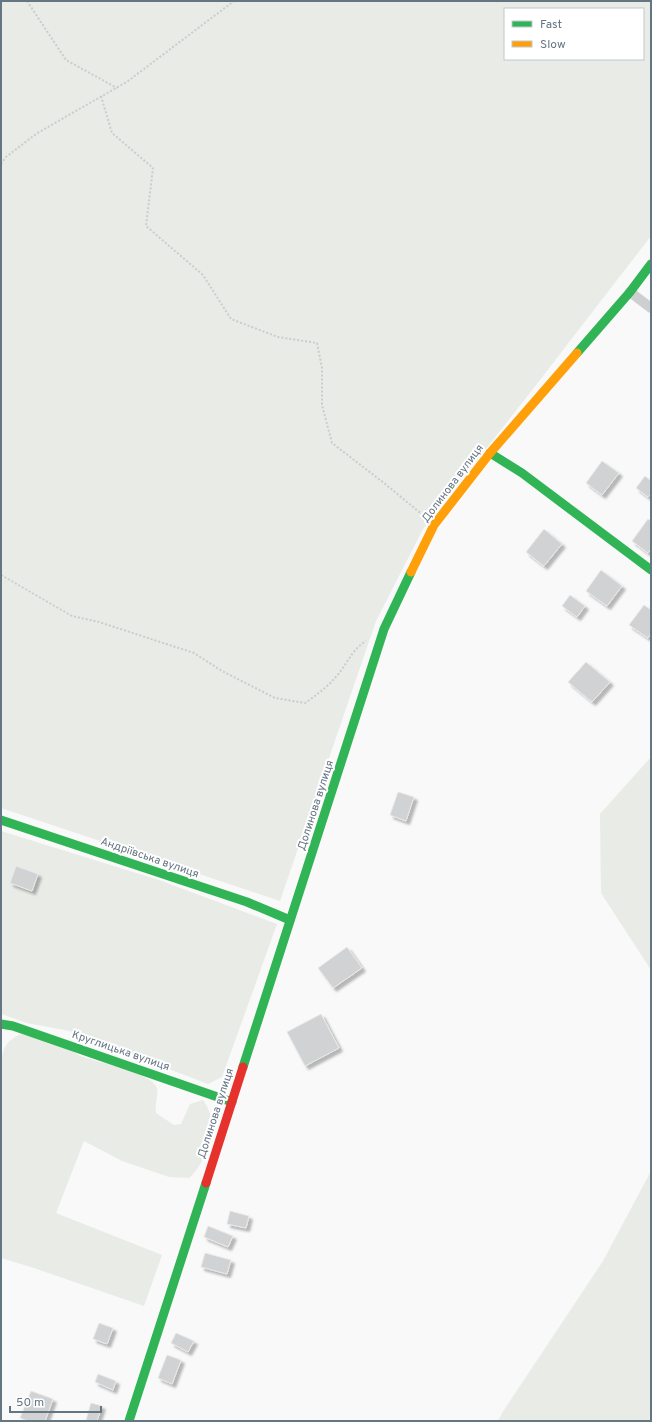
<svg xmlns="http://www.w3.org/2000/svg" width="652" height="1422" viewBox="0 0 652 1422" font-family="Overpass,sans-serif">
	<style>
		.green { fill: #e8ebe6; fill-rule: evenodd }
		.building { fill: #d0d2d3; stroke: #e8e8e8; filter: url(#shadow) }
		.lines { fill: none; stroke-linecap: round; stroke-linejoin: round }
		.path { stroke: #cbcccd; stroke-width: 2; stroke-dasharray: 2 2; stroke-linecap: butt }
		.street { stroke: #cecfd0; stroke-width: 10 }
		.fast { stroke: #30b455; stroke-width: 9 }
		.slow { stroke: #ff9f0a; stroke-width: 9 }
		.jam { stroke: #e5322d; stroke-width: 9 }
		.labels { text-anchor: middle; stroke-width: 4; stroke-linejoin: round; paint-order: stroke }
		.street-label { font-size: 11px; fill: #657683; stroke: #fff }
	</style>
	<defs>
		<filter id="shadow"><feDropShadow dx="3.5" dy="3.5" stdDeviation="1" flood-color="#0004"/></filter>
	</defs>
	<rect width="100%" height="100%" fill="#f9f9f9"/>
	<!-- green -->
	<g class="green">
		<path d="M1 1H651V236L536 385 423 529 376 621 280 901 1 808ZM505 9H643V59H505Z"/>
		<path d="M651 757V970L601 893 600 814Z"/>
		<path d="M1 831 159 880 277 924 222 1077 208 1084 70 1031 27 1023 1 1014Z"/>
		<path d="M21 1034C33 1037 46 1037 57 1042 67 1045 74 1054 83 1057 98 1062 149 1073 156 1086 160 1094 154 1103 156 1113L174 1125 181 1124 190 1104 203 1100C208 1107 213 1119 213 1127 212 1141 201 1169 189 1178L169 1177 122 1161 84 1141 56 1213 162 1255 144 1306 31 1267 1 1258V1061C5 1044 6 1042 21 1034Z"/>
		<path d="M651 1171V1421H498L502 1413 603 1261Z"/>
	</g>
	<!-- building -->
	<g class="building">
		<path d="M602 461 619 473 602 495 586 483Z"/>
		<path d="M645 476 651 481V494L648 497 636 488Z"/>
		<path d="M648 519 651 521V549L648 553 632 541Z"/>
		<path d="M544 529 562 544 544 566 526 552Z"/>
		<path d="M601 570 622 586 607 606 586 591Z"/>
		<path d="M570 595 585 606 577 617 562 606Z"/>
		<path d="M644 605 651 610V633L648 638 629 625Z"/>
		<path d="M586 662 610 682 592 702 568 682Z"/>
		<path d="M398 792 414 797 406 821 390 815Z"/>
		<path d="M16 866 38 874 32 891 10 883Z"/>
		<path d="M347 947 362 968 333 988 318 968Z"/>
		<path d="M321 1014 339 1048 305 1066 287 1032Z"/>
		<path d="M230 1211 249 1216 246 1228 227 1224Z"/>
		<path d="M208 1226 233 1236 228 1247 204 1237Z"/>
		<path d="M205 1253 231 1260 227 1274 201 1267Z"/>
		<path d="M99 1323 113 1328 107 1344 93 1339Z"/>
		<path d="M176 1333 194 1341 188 1352 171 1343Z"/>
		<path d="M167 1355 181 1360 172 1384 158 1378Z"/>
		<path d="M98 1374 116 1381 113 1390 95 1382Z"/>
		<path d="M31 1391 53 1399 45 1421H28L20 1418Z"/>
		<path d="M91 1403 102 1406 97 1421 86 1420Z"/>
	</g>
	<g class="lines">
		<!-- path -->
		<g class="path">
			<path d="M27 1 66 60 117 88"/>
			<path d="M101 96 112 133 153 168 146 226 203 275 231 319 278 337 317 343 322 368V405L332 443 384 483 424 516"/>
			<path d="M1 164 6 157 36 134 128 81 234 1"/>
			<path d="M1 575 72 616 99 622 194 653 222 671 275 698 305 703C318 694 330 685 340 672 348 661 354 648 366 641"/>
		</g>
		<!-- street -->
		<path class="street" d="M630 292 651 308"/>
		<!-- fast -->
		<g class="fast">
			<path d="M577 353 630 292 651 264"/>
			<path d="M490 453 522 473 651 570"/>
			<path d="M1 820 247 902 290 920"/>
			<path d="M1 1024 13 1026 232 1102"/>
			<path d="M243 1067 384 629 411 572"/>
			<path d="M129 1421 206 1183"/>
		</g>
		<!-- slow -->
		<path class="slow" d="M411 572 434 525 490 453 577 353"/>
		<!-- jam -->
		<path class="jam" d="M206 1183 243 1067"/>
	</g>
	<g class="labels">
		<!-- street labels -->
		<g class="street-label">
			<text transform="translate(452 483) rotate(-53)" y="4">Долинова вулиця</text>
			<text transform="translate(315 805) rotate(-72)" y="4">Долинова вулиця</text>
			<text transform="translate(150 857) rotate(19)" y="4">Андріївська вулиця</text>
			<text transform="translate(121 1050) rotate(19)" y="4">Круглицька вулиця</text>
			<text transform="translate(215 1113) rotate(-72)" y="4">Долинова вулиця</text>
		</g>
	</g>
	<!-- border -->
	<rect width="652" height="1422" fill="none" stroke="#657683" stroke-width="4"/>
	<!-- legend -->
	<rect x="504" y="8" width="140" height="52" fill="#ffffff" stroke="#c1c8cd"/>
	<rect x="512" y="21" width="20" height="6" fill="#30b455" stroke="#c1c8cd"/>
	<text x="540" y="28" font-size="12" fill="#657683">Fast</text>
	<rect x="512" y="41" width="20" height="6" fill="#ff9f0a" stroke="#c1c8cd"/>
	<text x="540" y="48" font-size="12" fill="#657683">Slow</text>
	<!-- scale -->
	<path d="M10 1406v6h91v-6" fill="none" stroke="#657683" stroke-width="2"/>
	<text x="16" y="1406" font-size="12" fill="#657683" stroke="#ffffff" stroke-width="3" paint-order="stroke">50 m</text>
</svg>
